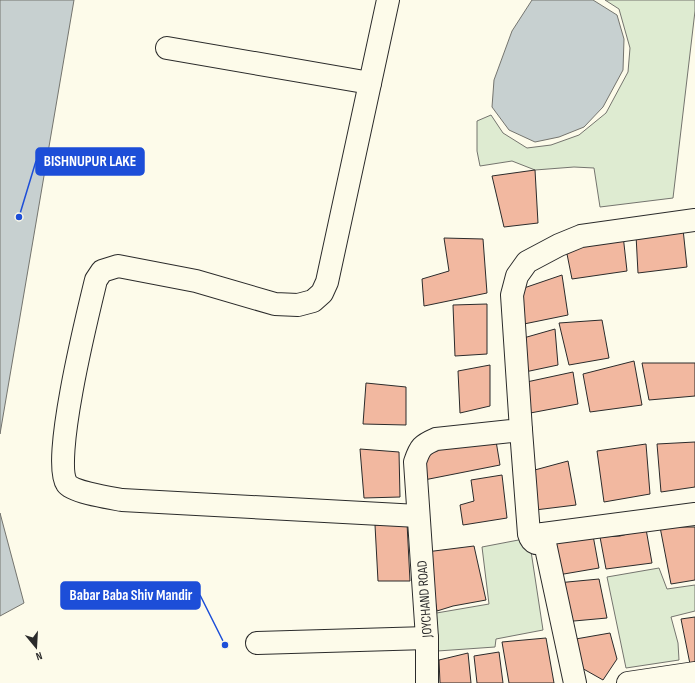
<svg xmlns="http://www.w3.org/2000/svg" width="695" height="683" viewBox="0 0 695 683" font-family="'Sofia Sans Condensed',sans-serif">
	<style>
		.green { fill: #deebd1; stroke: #74746e }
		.water { fill: #c7d0d0; stroke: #74746e }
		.building { fill: #f2b8a0; stroke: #2b2b2b }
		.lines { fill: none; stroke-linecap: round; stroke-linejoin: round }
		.minor-casing { stroke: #2b2b2b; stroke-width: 24 }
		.minor { stroke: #fdfbea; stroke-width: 22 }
		.labels { text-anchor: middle; stroke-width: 3; stroke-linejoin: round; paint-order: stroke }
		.street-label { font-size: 14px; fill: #2b2b2b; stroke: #fdfbea }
		.leader { fill: none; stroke: #1d4ed8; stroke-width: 1.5 }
		.callout-dot { fill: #1d4ed8; stroke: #fdfbea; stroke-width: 1.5 }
		.callout { fill: #1d4ed8; stroke: #1d4ed8; stroke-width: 1.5 }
		.callout-label { font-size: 15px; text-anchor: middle; font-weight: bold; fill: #fff }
	</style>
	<rect width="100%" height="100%" fill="#fdfbea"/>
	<!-- green -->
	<g class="green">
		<path d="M605 0H695V11L673 198 600 207 594 168 574 167 535 170 512 161 480 166 477 151V121L491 115 503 133 527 148 551 145 579 135 606 113 628 72 630 48 619 9Z"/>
		<path d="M529 538 543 630 496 639 495 647 423 652 419 616 489 604 482 547Z"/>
		<path d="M659 568 667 589 695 585V611L671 617 678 643 679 660 626 668 607 577Z"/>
	</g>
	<!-- water -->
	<g class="water">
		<path d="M0 0H74L0 434Z"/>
		<path d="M532 0H593L617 15 624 39 623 70 603 107 584 127 559 137 535 142 509 130 492 107 494 80 512 31Z"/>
		<path d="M0 513 24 603 0 616Z"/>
	</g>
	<!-- building -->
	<g class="building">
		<path d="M535 170 538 223 504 227 492 176Z"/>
		<path d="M683 229 687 267 638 273 636 235Z"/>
		<path d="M623 235 627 271 572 279 566 249Z"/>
		<path d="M444 238 483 239 487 293 424 306 422 279 449 271Z"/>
		<path d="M562 275 568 315 519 325 521 289Z"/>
		<path d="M487 304V354L455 356 453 305Z"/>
		<path d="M602 320 609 358 569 365 559 323Z"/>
		<path d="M555 329 558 365 525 372 520 339Z"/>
		<path d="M634 361 642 405 590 412 583 374Z"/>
		<path d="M642 363H695V396L649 400Z"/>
		<path d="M490 365V406L460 413 458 371Z"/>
		<path d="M573 372 578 404 525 414 522 383Z"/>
		<path d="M366 383 406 387V425L363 424Z"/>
		<path d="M496 441 500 465 424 480 428 448Z"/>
		<path d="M695 442V487L661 492 657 444Z"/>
		<path d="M646 444 650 494 604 502 597 451Z"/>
		<path d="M360 449 399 452 400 497 364 498Z"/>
		<path d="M568 461 576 505 535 510 531 471Z"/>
		<path d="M502 475 507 518 463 525 460 505 474 501 471 480Z"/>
		<path d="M407 523 410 581H378L375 525Z"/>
		<path d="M660 527H695V580L671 584Z"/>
		<path d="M646 529 652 563 606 569 600 537 620 536Z"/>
		<path d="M592 530 599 568 558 575 551 537Z"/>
		<path d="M474 546 486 600 453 606 437 611 426 552Z"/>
		<path d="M599 579 607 618 563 622 557 583Z"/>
		<path d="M695 617V665L690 664 681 619Z"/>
		<path d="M610 633 617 659 603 680 580 667 570 640Z"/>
		<path d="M546 638 554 683H509L502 642Z"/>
		<path d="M499 652 503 683H477L474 656Z"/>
		<path d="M468 653 471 683H440L439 660Z"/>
	</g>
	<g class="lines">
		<!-- minor casing -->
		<g class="minor-casing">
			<g id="minor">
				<path d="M388 0 327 282 322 293 313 301 298 305 275 304 196 281 118 266 102 271 96 280C88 313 51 461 67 484 72 492 111 498 122 500L418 516"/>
				<path d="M167 48 370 83"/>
				<path d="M521 430 529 534C530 538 531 541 536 543L543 534 695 514"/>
				<path d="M543 534 575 683"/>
				<path d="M257 643 427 638"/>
				<path d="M427 683V638L415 462C420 447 422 445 436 439L521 430 512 295 517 276 527 262 559 245 581 236 695 220"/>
				<path d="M628 683 695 673"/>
			</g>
		</g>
		<!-- minor -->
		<use href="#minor" class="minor"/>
	</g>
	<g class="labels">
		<!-- street labels -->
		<g class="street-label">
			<text transform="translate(424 599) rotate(-94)" y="5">JOYCHAND ROAD</text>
		</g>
	</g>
	<!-- callouts -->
	<path class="leader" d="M19 217L36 161M225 645L200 595"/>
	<g class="callout-dot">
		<circle cx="19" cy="217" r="4"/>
		<circle cx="225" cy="645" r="4"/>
	</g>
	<g class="callout">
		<rect x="36" y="148" width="108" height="27" rx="4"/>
		<rect x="61" y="582" width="139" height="27" rx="4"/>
	</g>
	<g class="callout-label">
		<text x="90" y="166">BISHNUPUR LAKE</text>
		<text x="131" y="600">Babar Baba Shiv Mandir</text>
	</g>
	<!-- north arrow -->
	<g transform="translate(36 647) rotate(162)" stroke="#fdfbea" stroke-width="3" paint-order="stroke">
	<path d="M0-3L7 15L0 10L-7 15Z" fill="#2b2b2b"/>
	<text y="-6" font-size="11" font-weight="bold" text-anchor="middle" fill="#2b2b2b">N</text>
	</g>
</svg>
